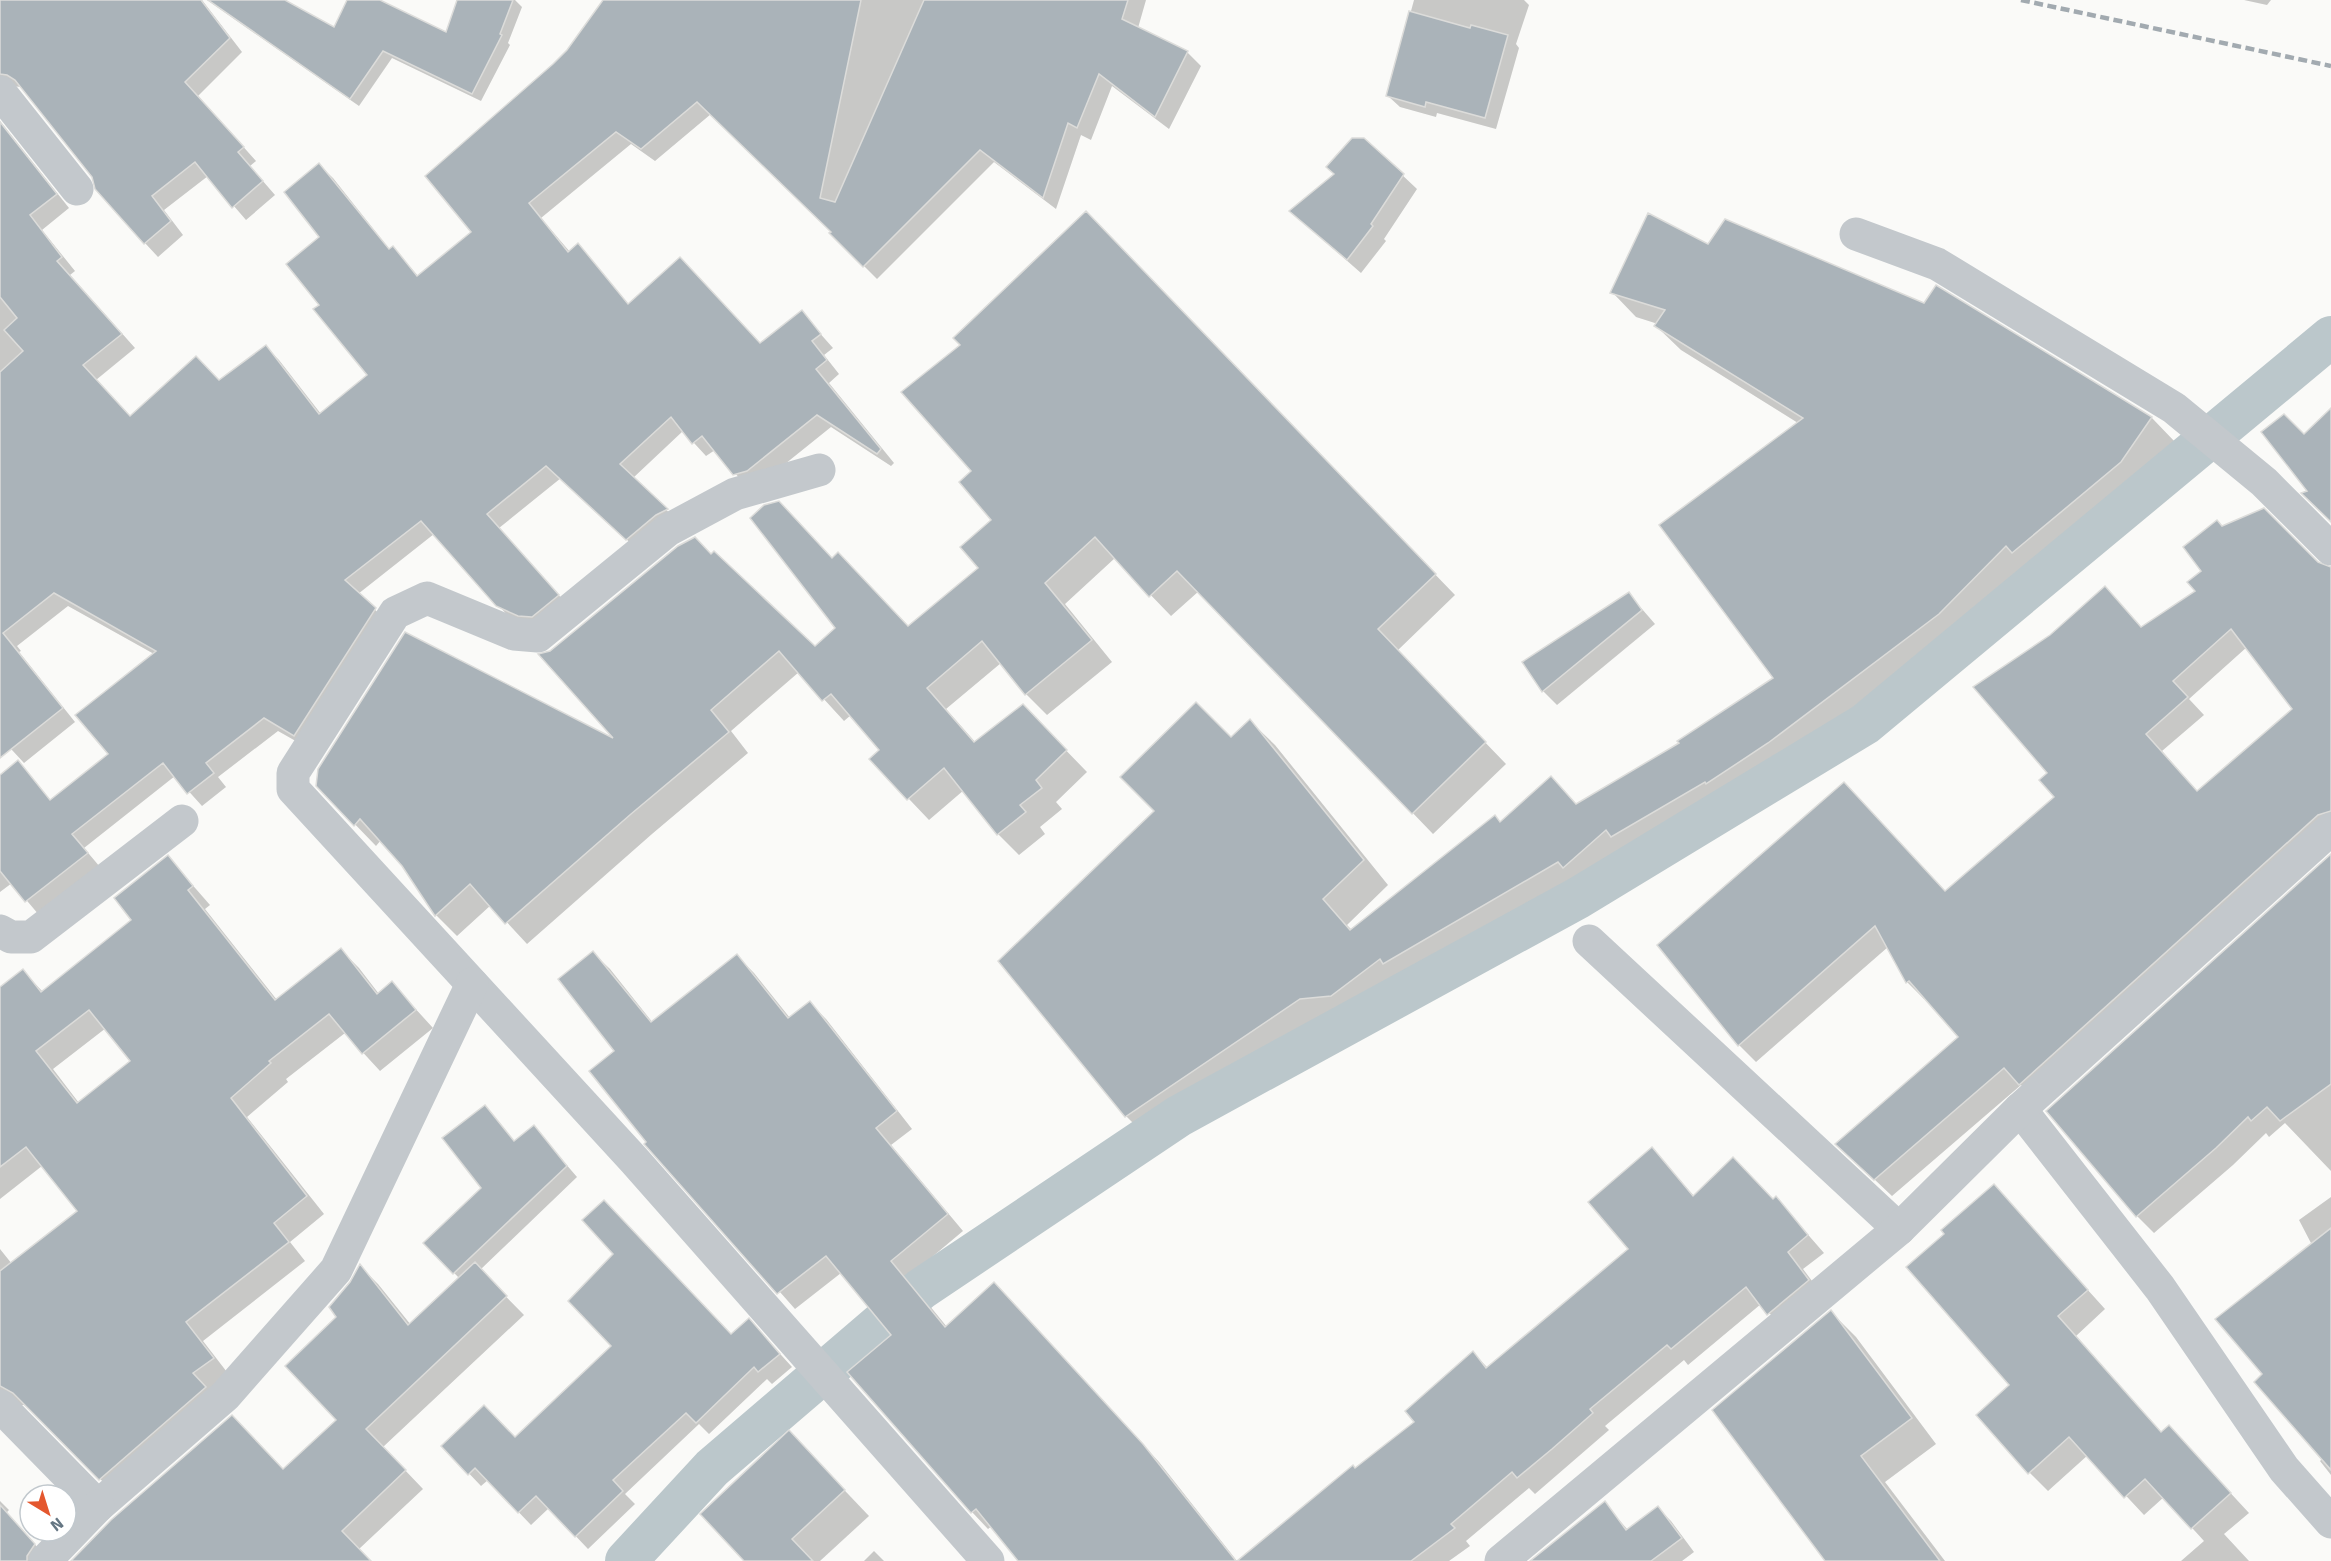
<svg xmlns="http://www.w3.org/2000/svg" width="2331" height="1561" viewBox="0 0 2331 1561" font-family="Signika,sans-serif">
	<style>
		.shadow { fill: #0003; fill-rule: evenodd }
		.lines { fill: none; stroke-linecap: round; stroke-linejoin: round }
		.canal { stroke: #bbc7cb; stroke-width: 42 }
		.building { fill: #aab3b9; stroke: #dcdcda; stroke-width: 1.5; fill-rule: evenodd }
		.minor { stroke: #c3c8cc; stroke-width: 33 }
		.rail { stroke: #a2aab0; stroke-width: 4.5; stroke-dasharray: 9 4.5; stroke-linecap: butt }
	</style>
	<rect width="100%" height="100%" fill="#fafaf8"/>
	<!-- shadow -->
	<g class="shadow">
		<path d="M0 0H202L242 52 198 96 256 161 250 166 275 195 246 220 208 176 164 210 183 235 158 257 145 243 21 87 12 86 0 93Z"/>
		<path d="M207 0H282L334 29 348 0H376L447 34 458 0H515L522 7 508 43 510 45 481 101 392 58 359 106Z"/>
		<path d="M605 0H1146L1138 28 1187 52 1201 66 1169 129 1112 86 1091 140 1081 135 1056 209 994 162 877 279 831 233 833 232 711 114 655 161 631 144 541 218 570 252 578 245 629 305 761 345 801 312 833 348 824 355 839 374 829 383 894 463 891 466 831 427 760 484 748 488 715 450 706 456 683 431 633 478 680 523 640 552 561 478 499 528 571 609 546 629 511 619 434 534 358 594 388 622 308 748 278 731 218 777 226 787 202 806 175 776 84 848 100 867 39 915 12 883 0 892V777L18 762 51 801 110 755 154 654 68 606 17 646 21 651 19 652 75 722 24 763 0 737V121L69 208 42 230 75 271 70 275 135 348 96 380 130 418 220 382 266 347 279 360 321 414 369 376 321 305 319 165 333 178 390 250 393 248 419 277 473 232 568 51Z"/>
		<path d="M1414 0H1524L1529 5 1516 44 1519 48 1496 129 1437 113 1436 117 1400 107 1388 96Z"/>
		<path d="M2244 0H2271L2267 5Z"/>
		<path d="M1364 139 1417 189 1384 239 1386 241 1361 273 1305 224 1335 175Z"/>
		<path d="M1106 233 1455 595 1397 651 1506 764 1433 834 1199 591 1171 616 1115 558 1065 604 1112 662 1047 715 1026 694 1001 663 946 709 976 743 1023 706 1087 772 1056 802 1062 809 1040 827 1045 834 1019 855 998 834 964 790 929 820 871 759 881 751 851 715 844 721 799 672 731 731 748 753 652 834 527 944 491 905 457 936 436 915 403 865 381 840 376 846 318 786 619 743 551 652 712 555 815 648 837 628 800 524 833 559 908 627 980 569 993 520 973 471Z"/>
		<path d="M1709 246 1925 304 1936 287 2152 418 2176 443 2146 487 2038 576 2031 570 1964 638 1793 767 1732 808 1730 806 1636 861 1630 855 1589 891 1584 886 1409 988 1405 984 1356 1020 1325 1023 1151 1141 1126 1116 1231 739 1250 721 1275 745 1388 885 1347 925 1352 930 1501 823 1551 778 1577 805 1681 744 1776 678 1798 423 1681 350 1656 326 1658 324 1636 317 1612 292Z"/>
		<path d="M2222 527 2331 569V836L2037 1101 2021 1085 1892 1196 1855 1161 1960 1037 1926 998 1924 999 1907 982 1888 947 1756 1062 1739 1045 1659 945 1945 892 2056 797 2049 773 2050 636 2105 588 2142 628 2197 592ZM2247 647 2294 709 2198 792 2162 751 2204 715 2189 699Z"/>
		<path d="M1629 594 1655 624 1557 705 1543 691 1524 662Z"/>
		<path d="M2331 856V1171L2285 1123 2269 1137 2266 1133 2233 1165 2154 1233 2137 1216Z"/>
		<path d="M168 857 210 905 205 909 277 1000 341 950 359 968 379 994 392 983 433 1028 380 1071 345 1033 286 1079 288 1082 247 1117 324 1214 290 1242 305 1261 203 1341 230 1376 118 1497 32 1410 24 1405H13L0 1418V1249L12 1264 79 1211 42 1166 0 1199V989L23 971 43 992 133 920ZM106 1028 132 1061 79 1103 53 1069Z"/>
		<path d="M593 953 610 969 653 1023 737 956 754 973 790 1018 810 1003 826 1019 912 1129 891 1145 963 1231 907 1278 947 1327 1010 1300 1159 1462 1237 1561H1020L992 1526 988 1529 972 1512 893 1335 841 1273 795 1309 648 1143 616 1051Z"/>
		<path d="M485 1107 515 1142 534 1127 577 1177 480 1270 524 1315 383 1447 423 1489 359 1549 370 1561H73L284 1470 338 1420 339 1317 351 1283 361 1267 378 1284 411 1325 460 1279 425 1243 483 1188Z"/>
		<path d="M1652 1149 1694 1196 1773 1201 1776 1198 1824 1253 1803 1269 1824 1297 1785 1330 1761 1304 1688 1365 1684 1360 1605 1426 1609 1430 1535 1494 1529 1488 1466 1541 1470 1546 1449 1561H1240L1416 1422 1473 1353 1488 1368 1630 1249Z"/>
		<path d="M1994 1186 2105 1309 2076 1336 2162 1433 2187 1446 2249 1513 2224 1534 2249 1561H2181L2204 1541 2164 1497 2144 1515 2088 1455 2048 1491 2029 1472 2012 1385 1946 1234Z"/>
		<path d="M2331 1197V1475L2320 1461 2323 1458 2264 1374 2312 1245 2299 1220Z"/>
		<path d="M1831 1312 1856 1337 1936 1444 1885 1482 1945 1561H1827Z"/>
		<path d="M761 1333 792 1367 772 1384 767 1379 709 1434 699 1424 625 1494 635 1504 588 1549 549 1508 531 1525 488 1480 481 1486 443 1446 515 1439 731 1335Z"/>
		<path d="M789 1432 869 1516 820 1561H743Z"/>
		<path d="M0 1501 9 1510 6 1513 50 1561H0Z"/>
		<path d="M1604 1503 1628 1530 1658 1508 1671 1521 1694 1552 1682 1561H1533Z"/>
		<path d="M874 1551 884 1561H864Z"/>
	</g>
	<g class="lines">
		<!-- canal -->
		<path class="canal" d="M626 1561 712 1468 921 1289 1179 1116 1578 898 1865 724 2331 337"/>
	</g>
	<!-- building -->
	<g class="building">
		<path d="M0 0H201L230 38 185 82 244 147 238 152 263 181 232 208 195 162 152 196 171 221 144 244 95 189 92 177 15 80 7 75 0 74Z"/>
		<path d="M208 0H285L334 27 347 0H380L446 32 457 0H513L500 34 502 35 472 94 383 51 350 99Z"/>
		<path d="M603 0H861L820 198 835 202 924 0H1128L1122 19 1188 51 1155 117 1099 74 1077 128 1068 123 1043 198 980 150 863 267 829 233 831 232 697 102 641 149 616 132 529 203 568 252 578 243 628 304 680 257 760 343 802 310 821 334 812 341 827 360 816 369 881 449 877 454 817 415 747 471 733 475 702 436 692 444 671 417 620 464 668 509 656 515 626 540 546 466 487 514 559 595 532 617 518 616 496 606 421 521 345 580 376 608 294 736 264 718 206 763 214 773 187 794 163 763 72 834 88 853 25 902 0 871V775L18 760 50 800 108 754 75 715 156 651 54 593 3 633 63 708 0 758V372L23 351 4 330 17 318 0 297V122L57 194 30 215 62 257 57 261 122 334 83 365 130 416 196 356 219 380 266 345 319 414 367 375 313 309 319 305 286 264 319 237 284 192 319 163 389 249 393 246 417 276 471 232 425 176 553 64 567 50Z"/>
		<path d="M1409 11 1470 28 1471 25 1508 35 1485 118 1426 102 1425 107 1386 96Z"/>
		<path d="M1352 138H1364L1404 174 1371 224 1373 226 1347 260 1289 211 1334 174 1326 167Z"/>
		<path d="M1086 211 1436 574 1378 629 1486 742 1412 814 1177 571 1149 597 1095 537 1045 583 1092 640 1025 695 982 641 927 688 974 742 1023 704 1067 750 1036 780 1042 788 1020 805 1026 812 997 835 944 768 907 800 869 759 879 750 831 694 822 701 779 651 711 710 729 732 631 814 505 924 470 884 435 916 402 866 360 819 354 826 316 786 318 769 405 632 613 738 538 654 550 651 678 546 695 537 711 554 714 551 815 646 835 628 750 518 764 505 779 501 832 558 838 552 908 626 978 568 960 547 991 520 959 482 971 471 901 392 960 345 953 338Z"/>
		<path d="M1648 213 1708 244 1725 219 1924 303 1936 285 2152 417 2121 462 2012 553 2006 546 1939 614 1768 743 1706 784 1705 782 1611 837 1606 830 1563 868 1558 862 1383 964 1380 959 1331 996 1300 999 1125 1117 998 961 1154 811 1120 777 1196 702 1231 737 1250 719 1364 860 1323 899 1350 930 1495 815 1500 822 1551 776 1576 804 1679 743 1677 741 1773 678 1659 525 1803 418 1654 326 1665 310 1610 293Z"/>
		<path d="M2331 408V522L2301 493 2307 491 2261 432 2284 414 2304 434Z"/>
		<path d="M2264 508 2318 562 2331 567V811L2318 815 2019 1085 2004 1068 1874 1180 1835 1144 1958 1037 1909 981 1906 983 1875 926 1738 1046 1657 945 1844 782 1945 891 2054 797 2039 780 2047 773 1973 687 2050 635 2105 586 2141 627 2195 591 2187 582 2201 571 2183 547 2217 520 2222 526ZM2231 629 2292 709 2197 791 2146 734 2188 697 2173 681Z"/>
		<path d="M1629 592 1642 610 1542 692 1522 662Z"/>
		<path d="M2331 854V1084L2280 1121 2267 1107 2251 1121 2248 1117 2216 1148 2136 1217 2046 1111Z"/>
		<path d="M168 855 193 886 188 890 275 1000 341 948 377 994 392 981 416 1010 362 1054 329 1014 269 1061 271 1063 231 1098 307 1196 274 1223 289 1242 186 1322 214 1358 193 1373 206 1387 99 1480 13 1393 0 1386V1271L77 1211 26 1147 0 1167V987L23 969 41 992 131 920 114 898ZM89 1010 130 1061 77 1103 36 1051Z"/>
		<path d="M593 951 651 1022 737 954 788 1018 810 1001 897 1111 876 1128 948 1214 891 1261 945 1327 994 1282 1143 1444 1236 1561H1018L976 1509 971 1513 847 1372 891 1335 826 1256 777 1294 644 1144 646 1142 589 1071 614 1051 558 979Z"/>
		<path d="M485 1105 514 1141 534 1125 567 1166 453 1274 423 1243 481 1188 442 1138Z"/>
		<path d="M1652 1147 1693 1196 1733 1157 1773 1199 1776 1196 1808 1235 1788 1252 1809 1280 1767 1315 1746 1287 1671 1349 1667 1345 1590 1409 1593 1413 1552 1449 1517 1478 1512 1472 1451 1524 1455 1528 1411 1561H1237L1353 1465 1355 1468 1414 1422 1405 1411 1473 1351 1486 1368 1628 1249 1588 1202Z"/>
		<path d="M1994 1184 2088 1290 2058 1316 2161 1432 2169 1425 2231 1493 2191 1529 2145 1479 2124 1498 2069 1437 2028 1474 1976 1415 2009 1385 1906 1267 1944 1234 1941 1230Z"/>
		<path d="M604 1200 731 1334 749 1318 780 1354 758 1372 754 1367 696 1423 686 1413 613 1480 623 1491 575 1537 536 1496 518 1513 475 1468 468 1475 441 1446 484 1405 515 1437 611 1346 568 1301 613 1254 582 1220Z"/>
		<path d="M2331 1228V1470L2254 1382 2262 1374 2215 1319Z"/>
		<path d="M475 1262 507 1296 366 1429 406 1470 342 1531 371 1561H71L111 1520 232 1415 283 1469 336 1420 285 1366 336 1317 329 1307 350 1282 360 1264 408 1325Z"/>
		<path d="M1831 1310 1912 1418 1861 1456 1940 1561H1825L1712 1410Z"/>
		<path d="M789 1430 845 1490 792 1539 813 1561H744L700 1514Z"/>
		<path d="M1605 1501 1626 1530 1658 1506 1682 1538 1651 1561H1530Z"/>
		<path d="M0 1505 35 1544 27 1556V1561H0Z"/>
	</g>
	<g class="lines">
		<!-- minor -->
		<g class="minor">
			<path d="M0 92 77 189"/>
			<path d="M1856 234 1937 264 2174 408 2264 482 2331 549"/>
			<path d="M819 470 735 494 668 530 538 636 514 634 427 598 395 613 293 773V789L634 1160 988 1561"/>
			<path d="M0 931 11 937H31L182 821"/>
			<path d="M1589 941 1899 1229"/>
			<path d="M2020 1109 2160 1288 2284 1469 2331 1522"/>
			<path d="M0 1406 98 1506 225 1396 336 1270 472 984"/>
			<path d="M45 1561 98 1506"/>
			<path d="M1501 1561 1899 1229 2020 1109 2331 829"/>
		</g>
		<!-- rail -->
		<path class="rail" d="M2021 0 2331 66"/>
	</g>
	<!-- north arrow -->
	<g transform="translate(48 1513) rotate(142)"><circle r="28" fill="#ffffff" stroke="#c1c8cd" stroke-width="1.5"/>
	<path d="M0-4.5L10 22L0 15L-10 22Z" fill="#e4572e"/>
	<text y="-9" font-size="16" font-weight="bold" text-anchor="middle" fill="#657683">N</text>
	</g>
</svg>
